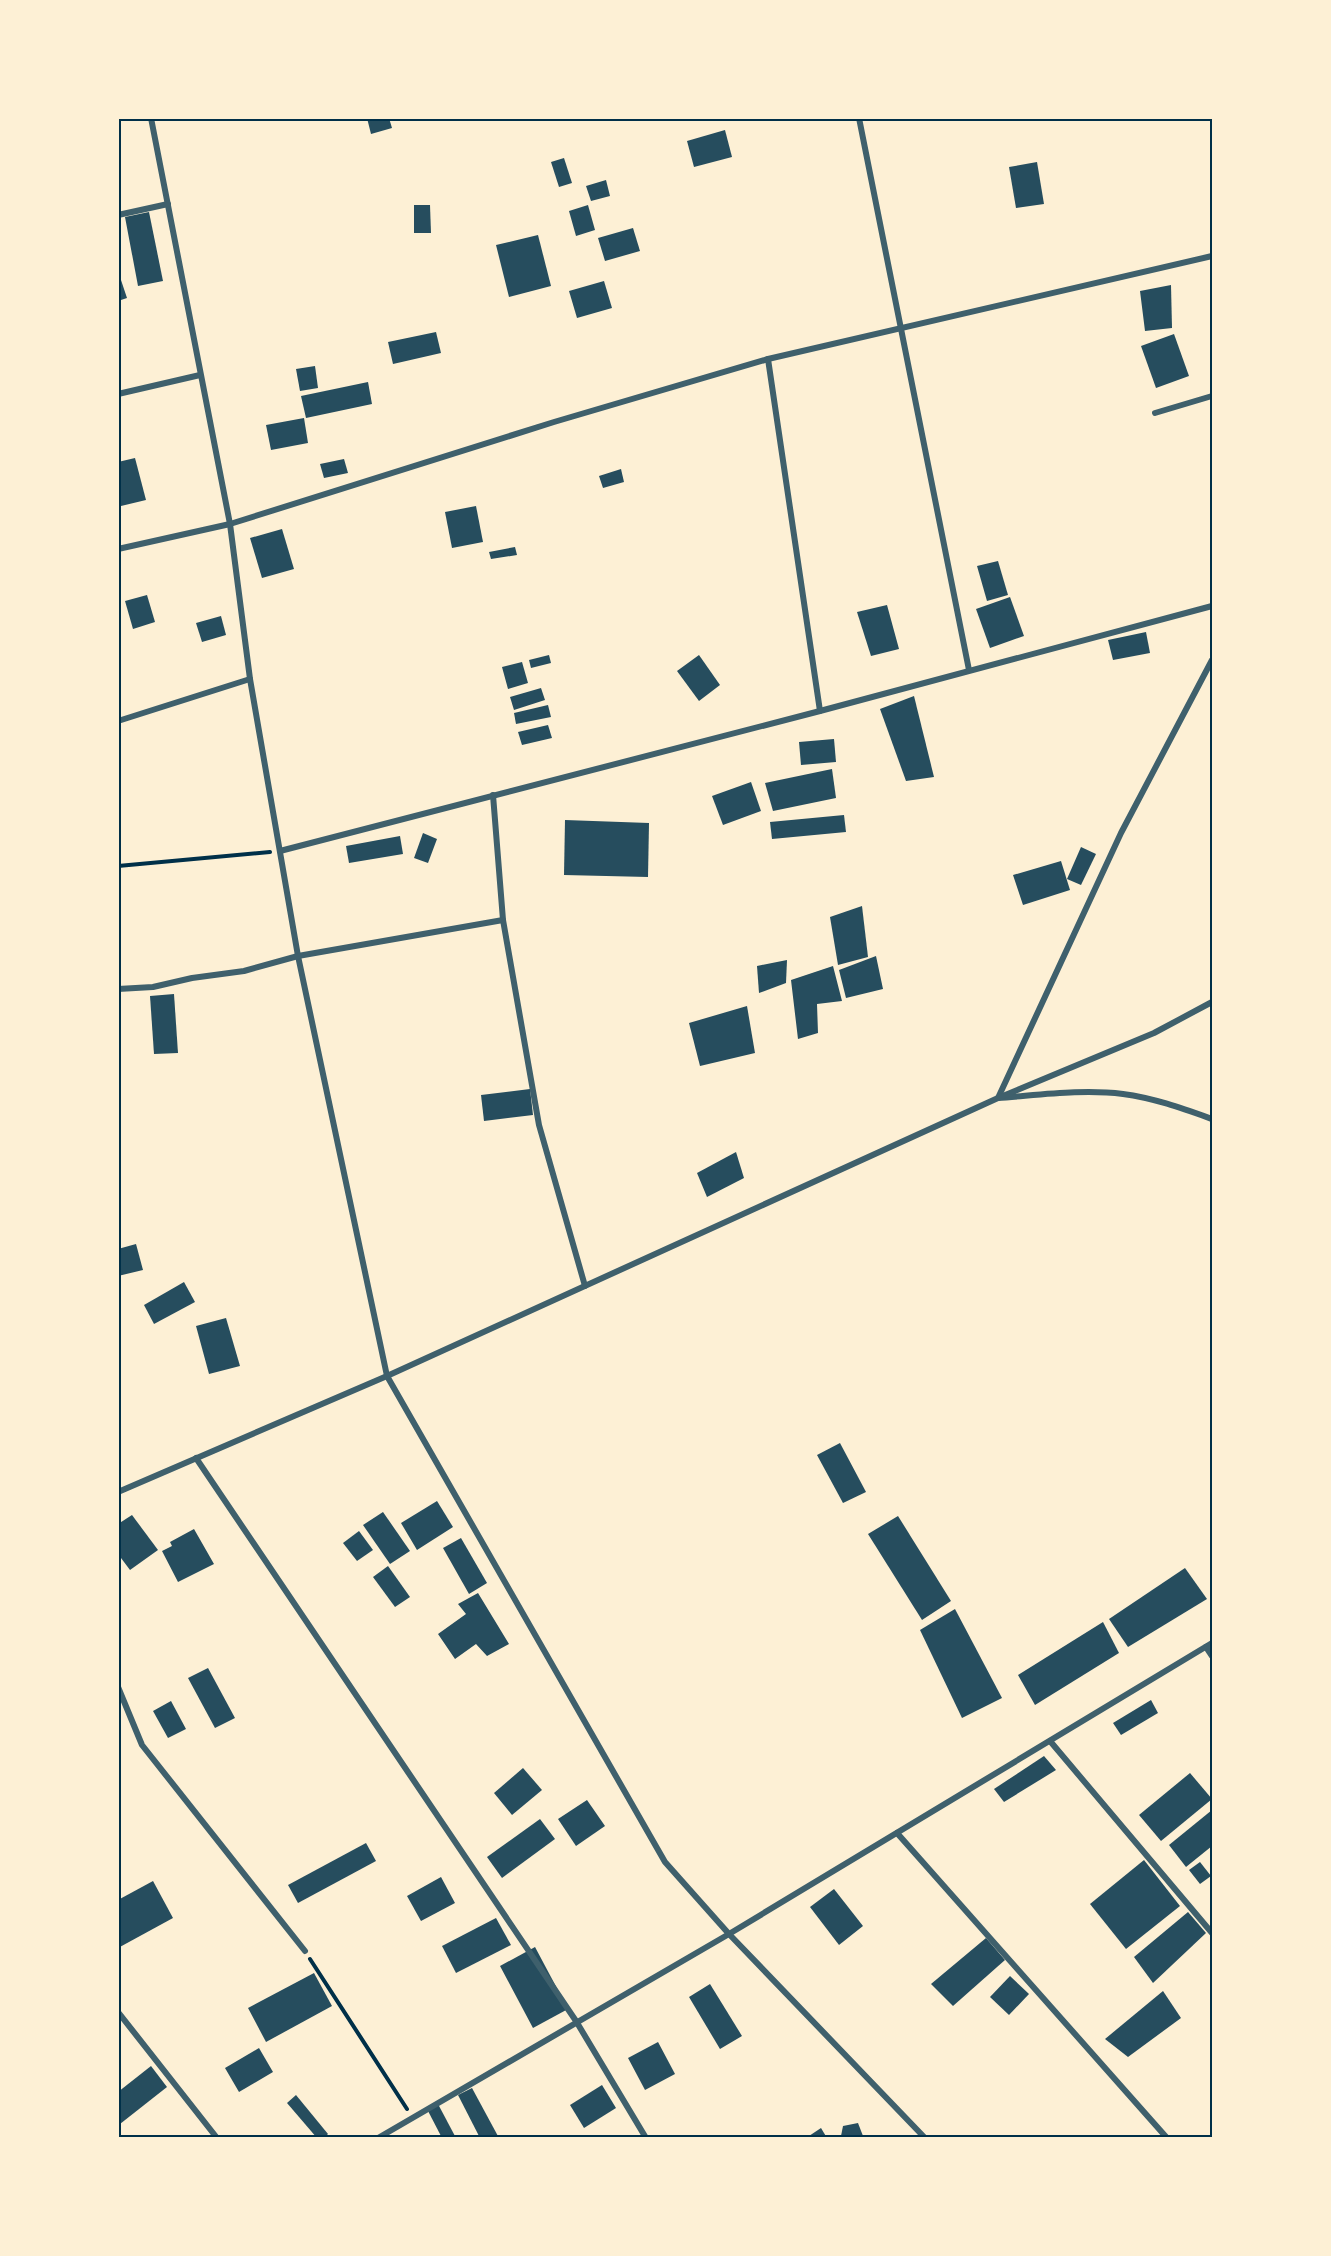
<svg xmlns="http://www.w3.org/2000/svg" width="1331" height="2256" viewBox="0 0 1331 2256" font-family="Figtree,sans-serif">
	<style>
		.building { fill: #264d5e }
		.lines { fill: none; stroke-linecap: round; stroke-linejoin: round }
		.path { stroke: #003049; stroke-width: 4 }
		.minor { stroke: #3f606c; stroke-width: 6 }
		.neatline { fill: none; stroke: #003049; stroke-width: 2 }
	</style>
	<rect width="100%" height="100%" fill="#fdf0d5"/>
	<!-- building -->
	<g class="building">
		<path d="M367 118H389L392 128 371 134Z"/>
		<path d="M725 130 732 157 694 167 687 141Z"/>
		<path d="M564 158 572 183 559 187 551 162Z"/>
		<path d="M1037 162 1044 204 1016 208 1009 167Z"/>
		<path d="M606 180 610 196 591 201 586 186Z"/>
		<path d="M414 205H430L431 233H414Z"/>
		<path d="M588 205 595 230 576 236 569 211Z"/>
		<path d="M149 212 163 281 138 286 125 217Z"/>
		<path d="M633 228 640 251 605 261 598 238Z"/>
		<path d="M538 235 551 286 509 297 496 245Z"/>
		<path d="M118 271 127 298 118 301Z"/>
		<path d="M604 281 612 308 577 318 569 291Z"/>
		<path d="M1171 285 1172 328 1145 331 1140 291Z"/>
		<path d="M436 332 441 353 393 364 388 342Z"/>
		<path d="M1174 334 1189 376 1156 388 1141 346Z"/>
		<path d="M315 366 318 388 300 391 296 369Z"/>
		<path d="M368 382 372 404 306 418 301 396Z"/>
		<path d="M304 418 308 443 271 450 266 425Z"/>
		<path d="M135 458 146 500 121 506 118 498V462Z"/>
		<path d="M344 459 348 473 324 478 320 464Z"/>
		<path d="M621 469 624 482 603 488 599 476Z"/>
		<path d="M476 506 483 542 452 548 445 512Z"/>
		<path d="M282 529 294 569 262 578 250 538Z"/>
		<path d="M515 547 517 555 491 559 489 552Z"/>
		<path d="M998 561 1008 595 987 601 977 566Z"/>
		<path d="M147 595 155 622 133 629 125 601Z"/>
		<path d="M1010 597 1024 636 990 648 976 609Z"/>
		<path d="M887 605 899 649 871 656 857 612Z"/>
		<path d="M221 616 226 635 202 642 196 623Z"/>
		<path d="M1146 632 1150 653 1113 660 1108 640Z"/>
		<path d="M549 655 551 663 531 668 529 660Z"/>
		<path d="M699 655 720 685 699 701 677 671Z"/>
		<path d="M522 662 528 683 508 689 502 667Z"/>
		<path d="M541 688 545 700 514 710 510 697Z"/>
		<path d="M914 696 934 777 906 781 880 709Z"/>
		<path d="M548 705 551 717 516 724 514 713Z"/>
		<path d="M548 725 552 738 522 745 518 732Z"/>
		<path d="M834 739 836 762 801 765 799 742Z"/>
		<path d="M832 769 836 798 773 811 765 783Z"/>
		<path d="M751 782 761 811 723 825 712 796Z"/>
		<path d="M844 815 846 832 772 839 770 822Z"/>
		<path d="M565 820 649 823 648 877 564 875Z"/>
		<path d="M423 833 437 839 428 863 414 858Z"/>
		<path d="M400 836 403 854 349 863 346 846Z"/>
		<path d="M1081 847 1096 854 1081 885 1067 879Z"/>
		<path d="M1061 861 1070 890 1023 905 1013 875Z"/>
		<path d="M862 906 868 957 838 965 830 917Z"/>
		<path d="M876 956 883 989 846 998 839 970Z"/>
		<path d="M787 960 786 983 759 993 757 966Z"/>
		<path d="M833 966 842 1001 817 1004 818 1033 798 1039 791 980Z"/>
		<path d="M174 994 178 1053 154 1054 150 996Z"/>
		<path d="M747 1006 755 1053 700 1066 689 1023Z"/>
		<path d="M530 1089 533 1115 484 1121 481 1095Z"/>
		<path d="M736 1152 744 1178 707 1197 697 1173Z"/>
		<path d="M136 1244 143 1270 118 1276V1249Z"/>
		<path d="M184 1282 195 1302 154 1324 144 1305Z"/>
		<path d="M226 1318 240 1366 209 1374 196 1326Z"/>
		<path d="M840 1443 866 1492 843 1503 817 1455Z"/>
		<path d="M437 1501 453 1527 417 1550 401 1523Z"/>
		<path d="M383 1512 410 1551 390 1564 363 1525Z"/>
		<path d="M132 1515 158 1550 130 1570 118 1554V1524Z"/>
		<path d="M898 1516 951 1601 922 1620 868 1534Z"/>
		<path d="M194 1529 214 1564 178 1582 162 1551 172 1546 170 1542Z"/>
		<path d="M359 1531 373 1550 357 1561 343 1543Z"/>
		<path d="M461 1538 487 1583 469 1594 443 1548Z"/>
		<path d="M388 1566 410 1597 395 1607 373 1577Z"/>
		<path d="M1185 1568 1207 1599 1128 1647 1109 1619Z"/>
		<path d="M478 1593 509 1644 487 1656 476 1644 455 1659 438 1634 466 1614 458 1604Z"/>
		<path d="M955 1609 1002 1698 962 1718 920 1630Z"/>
		<path d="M1103 1622 1119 1653 1035 1705 1018 1675Z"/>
		<path d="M208 1668 235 1718 215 1728 188 1678Z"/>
		<path d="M1151 1700 1158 1713 1121 1735 1113 1723Z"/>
		<path d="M171 1701 186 1729 168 1738 153 1711Z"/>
		<path d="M1044 1756 1056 1770 1004 1802 994 1789Z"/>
		<path d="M523 1768 542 1790 512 1815 494 1793Z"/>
		<path d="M1190 1773 1212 1799 1161 1841 1139 1815Z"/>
		<path d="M587 1800 605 1826 576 1846 558 1819Z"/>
		<path d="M1212 1810V1846L1186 1867 1169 1845Z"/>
		<path d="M540 1819 555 1839 502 1878 487 1857Z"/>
		<path d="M366 1843 376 1861 298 1903 288 1885Z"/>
		<path d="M1144 1860 1180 1906 1126 1949 1090 1904Z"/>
		<path d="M1200 1862 1211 1876 1200 1884 1189 1870Z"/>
		<path d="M441 1877 455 1903 421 1921 407 1896Z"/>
		<path d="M153 1881 173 1918 118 1948V1900Z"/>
		<path d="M834 1889 863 1926 839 1945 810 1907Z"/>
		<path d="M1188 1912 1206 1933 1153 1983 1134 1957Z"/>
		<path d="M496 1918 511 1945 456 1973 442 1946Z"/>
		<path d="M986 1938 1005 1960 953 2006 931 1984Z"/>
		<path d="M535 1947 568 2009 533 2028 500 1966Z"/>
		<path d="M314 1973 332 2006 266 2042 248 2008Z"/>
		<path d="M1010 1976 1029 1994 1009 2015 990 1997Z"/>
		<path d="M710 1984 742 2036 720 2049 689 1997Z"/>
		<path d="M1163 1991 1181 2018 1128 2057 1105 2039Z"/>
		<path d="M658 2042 675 2074 645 2090 628 2058Z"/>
		<path d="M259 2048 273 2072 239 2092 225 2068Z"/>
		<path d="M151 2066 167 2087 120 2124 118 2092Z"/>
		<path d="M602 2085 616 2108 584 2128 570 2105Z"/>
		<path d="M472 2088 499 2138H480L458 2095Z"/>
		<path d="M296 2095 328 2134 324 2138H317L287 2103Z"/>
		<path d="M438 2104 456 2138H442L427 2109Z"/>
		<path d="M858 2123 863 2136H841L843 2126Z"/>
		<path d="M821 2128 827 2138H806Z"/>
	</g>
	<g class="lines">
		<!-- path -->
		<g class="path">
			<path d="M118 866 270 852"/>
			<path d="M310 1959 407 2109"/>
		</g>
		<!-- minor -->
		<g class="minor">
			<path d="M151 118 230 524 250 679 298 956 387 1376 665 1862 729 1934 925 2138"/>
			<path d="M859 118 969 670"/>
			<path d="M118 215 168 204"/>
			<path d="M768 359 820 711"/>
			<path d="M118 394 200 375"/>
			<path d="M1155 413 1212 396"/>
			<path d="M118 549 230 524 554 422 768 359 1212 256"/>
			<path d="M1212 660 1121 833 998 1098C1040 1095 1082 1089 1123 1094 1154 1098 1184 1109 1212 1119"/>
			<path d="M118 721 250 679"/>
			<path d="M493 795 503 920 539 1125 585 1286"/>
			<path d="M280 851 820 711 1212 606"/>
			<path d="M118 989 153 987 192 978 244 971 298 956 503 920"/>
			<path d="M196 1458 576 2021 646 2138"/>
			<path d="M118 1492 387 1376 998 1098 1154 1033 1212 1002"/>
			<path d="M1206 1647 1212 1656"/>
			<path d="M118 1687 142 1745 305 1951"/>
			<path d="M1050 1741 1212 1933"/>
			<path d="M897 1833 1167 2138"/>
			<path d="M118 2012 217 2138"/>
			<path d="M378 2138 729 1934 1212 1643"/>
		</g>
	</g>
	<!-- border -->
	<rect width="1331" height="2256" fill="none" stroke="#fdf0d5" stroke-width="240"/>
	<rect x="120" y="120" width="1091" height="2016" class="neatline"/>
</svg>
